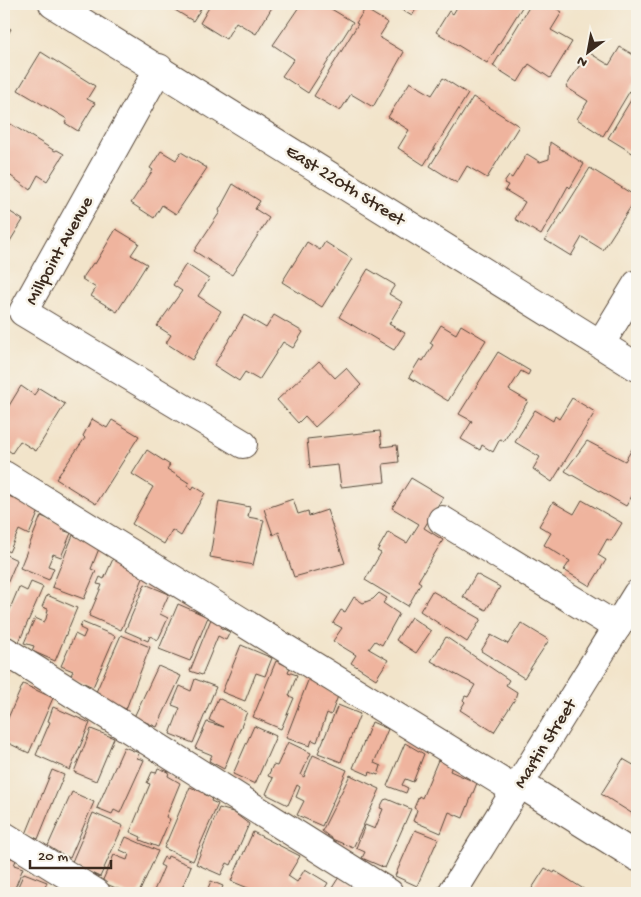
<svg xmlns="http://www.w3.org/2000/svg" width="641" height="897" viewBox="0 0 641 897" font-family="'Gochi Hand',sans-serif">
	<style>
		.building { fill: #efb49e }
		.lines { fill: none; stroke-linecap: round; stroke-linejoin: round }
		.minor-casing { stroke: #564638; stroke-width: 30 }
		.minor { stroke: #fff; stroke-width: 28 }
		.labels { text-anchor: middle; stroke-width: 5; stroke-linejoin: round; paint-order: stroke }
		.street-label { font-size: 18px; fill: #3b2a1e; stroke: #f7f3e8 }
	</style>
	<rect width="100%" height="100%" fill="#f7f3e8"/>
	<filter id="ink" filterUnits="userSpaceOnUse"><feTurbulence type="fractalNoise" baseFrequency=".02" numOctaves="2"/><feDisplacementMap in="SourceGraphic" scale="10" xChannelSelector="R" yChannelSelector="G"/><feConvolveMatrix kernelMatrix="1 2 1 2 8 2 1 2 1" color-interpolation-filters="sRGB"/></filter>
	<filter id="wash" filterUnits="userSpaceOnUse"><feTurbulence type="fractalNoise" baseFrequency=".0096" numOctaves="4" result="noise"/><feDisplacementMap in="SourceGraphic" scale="20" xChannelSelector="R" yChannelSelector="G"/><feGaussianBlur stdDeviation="1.12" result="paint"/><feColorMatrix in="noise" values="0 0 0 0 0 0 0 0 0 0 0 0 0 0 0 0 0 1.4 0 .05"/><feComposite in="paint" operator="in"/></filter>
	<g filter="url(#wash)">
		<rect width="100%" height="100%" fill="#f2e4ca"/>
		<g id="blocks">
			<!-- building -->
			<g class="building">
				<path d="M165 4H204L193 21Z"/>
				<path d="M211 4H274L256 34 236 22 226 39 200 23Z"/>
				<path d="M301 4H323L353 22 308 93 282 76 294 59 273 45Z"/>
				<path d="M392 4H419L412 16Z"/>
				<path d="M459 4H524L487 63 436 32 449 11 453 14Z"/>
				<path d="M531 4H549L562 12 551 30 572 42 550 78 529 64 518 82 493 66Z"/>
				<path d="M365 9 388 23 379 37 404 52 373 107 351 94 340 111 314 96 358 24 356 23Z"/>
				<path d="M4 25 11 29 4 41Z"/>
				<path d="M620 47 637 57V79L603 136 577 119 588 101 566 87 588 52 609 65Z"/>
				<path d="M41 52 95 86 87 99 95 103 78 131 65 123 67 119 18 90Z"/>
				<path d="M443 78 468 94 424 165 398 148 409 130 388 117 410 82 432 95Z"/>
				<path d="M637 90V148L634 154 608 138Z"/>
				<path d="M473 97 519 126 487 178 467 166 457 183 430 166Z"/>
				<path d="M4 120 55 151 57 150 64 154 47 181 38 175 30 190 4 171Z"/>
				<path d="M550 142 584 164 570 188 568 186 541 235 515 219 525 202 505 190 508 185 504 183 509 176 512 178 527 154 540 162 549 159Z"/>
				<path d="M161 151 176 160 181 152 207 168 176 214 162 205 154 218 131 203 153 170 150 168Z"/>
				<path d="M590 168 637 197 603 250 582 237 571 256 545 240Z"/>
				<path d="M233 184 260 201 255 209 269 218 232 275 194 251 220 212 219 210Z"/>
				<path d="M4 208 23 220 4 251Z"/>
				<path d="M116 229 139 243 131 255 147 264 117 312 91 296 96 288 82 279 93 263 95 264Z"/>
				<path d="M307 242 320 250 325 242 352 259 322 307 282 282Z"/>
				<path d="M186 264 209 279 198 296 221 311 192 360 166 343 171 335 157 326 182 291 173 285Z"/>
				<path d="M368 269 395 285 389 294 402 302 389 324 405 333 394 350 339 317Z"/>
				<path d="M244 315 266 328 274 315 303 332 293 348 283 342 259 380 245 372 239 381 214 365Z"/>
				<path d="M441 325 456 334 461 325 486 340 448 401 409 377 420 359 423 361 433 345 430 343Z"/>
				<path d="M498 352 530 371 528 375 521 371 509 390 528 401 504 441 500 439 493 452 482 445 480 450 461 439 472 421 459 414Z"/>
				<path d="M319 361 335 378 346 368 361 385 315 427 305 416 298 423 277 400Z"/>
				<path d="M21 386 34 395 39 388 65 404 36 451 20 441 12 453 4 447V407L7 409Z"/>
				<path d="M572 398 595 412 552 482 533 469 540 457 515 442 535 410 553 421 555 416 559 419Z"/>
				<path d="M92 419 107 428 112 420 139 436 96 504 56 479 85 438 83 436Z"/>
				<path d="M380 431 382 447 397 445 399 462 383 464 385 482 341 487 338 465 310 468 307 439Z"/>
				<path d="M587 441 625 461 635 444 637 446V492L635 491 626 506 565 471Z"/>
				<path d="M147 450 170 465 167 469 189 483 187 486 192 490 194 486 205 493 181 536 172 530 164 544 132 524 153 487 132 474Z"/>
				<path d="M411 478 443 497 424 528 443 540 418 581 421 583 408 606 365 580 381 553 377 551 388 532 407 543 419 524 392 508Z"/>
				<path d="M7 495 39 511 29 535 19 530 9 552 4 549V502Z"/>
				<path d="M293 499 298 514 308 511 309 516 327 510 345 563 294 577 279 532 273 535 264 509Z"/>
				<path d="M582 500 622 523 611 541 607 539 598 555 606 560 590 586 564 570 570 561 544 545 551 533 539 526 553 502 574 514Z"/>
				<path d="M219 501 250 507 248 517 264 520 253 565 210 557Z"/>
				<path d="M41 516 64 525 62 530 71 533 61 557 53 554 48 566 54 568 49 580 20 568Z"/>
				<path d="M73 535 100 546 91 569 96 571 84 599 52 587Z"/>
				<path d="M4 554 17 560 4 591Z"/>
				<path d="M113 559 136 569 134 572 144 576 121 630 89 616 102 585 97 584 100 577 104 579Z"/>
				<path d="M476 574 500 587 486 610 463 597Z"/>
				<path d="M31 582 43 587 19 642 8 637 10 632 4 629V623L19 587 27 591Z"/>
				<path d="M145 584 169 594 160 614 168 618 158 640 150 636 148 641 125 631Z"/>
				<path d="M432 591 481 619 467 642 420 611Z"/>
				<path d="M379 593 387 598 383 603 399 614 382 645 375 641 369 649 388 660 376 679 351 663 356 655 333 641 342 628 333 623 341 610 345 612 354 597 363 603 373 599Z"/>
				<path d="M47 595 77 608 55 661 32 651 34 646 24 643 35 618 44 622 46 619 48 609 42 607Z"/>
				<path d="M178 604 208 617 190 661 159 649Z"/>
				<path d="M411 617 431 631 416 653 396 640Z"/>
				<path d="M211 619 223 625 221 628 230 632 226 640 218 636 202 675 190 671Z"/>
				<path d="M82 622 115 636 93 687 70 677 73 671 61 666 75 634 83 638 86 631 80 628Z"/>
				<path d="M521 623 549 640 524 678 481 651 491 635 508 644Z"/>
				<path d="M121 635 150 647 126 709 113 704 96 692Z"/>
				<path d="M446 637 509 680 506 685 517 692 515 699 494 732 460 710 465 702 463 700 465 696 468 697 475 685 431 661Z"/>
				<path d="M241 645 272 658 265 676 256 673 245 701 222 692Z"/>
				<path d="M276 661 290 667 288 672 297 675 289 696 294 698 281 729 253 717Z"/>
				<path d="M158 666 181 676 157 727 134 717Z"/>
				<path d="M4 669 9 671 4 682Z"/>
				<path d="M309 678 338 696 331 715 327 713 317 742 312 740 310 746 286 738Z"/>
				<path d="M195 679 216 687 193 743 170 734 180 708 172 705 180 686 191 691Z"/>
				<path d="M23 684 53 698 29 753 4 741V727Z"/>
				<path d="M218 698 247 712 224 769 209 761 212 755 195 748 207 722 224 727 209 720Z"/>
				<path d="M338 705 360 714 341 762 318 753Z"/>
				<path d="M53 707 90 723 70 770 36 755 50 722 48 721Z"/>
				<path d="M372 722 388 729 374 763 381 766 378 775 370 772 369 775 353 768Z"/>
				<path d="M254 726 276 736 255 784 233 774Z"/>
				<path d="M91 729 114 738 96 781 74 772Z"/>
				<path d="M288 742 311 753 301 775 304 777 313 755 347 770 322 826 297 815 304 801 296 797 300 787 297 785 288 805 266 794 273 778 268 776 273 765 277 766Z"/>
				<path d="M405 743 424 754 413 782 405 779 402 785 408 788 406 793 387 786Z"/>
				<path d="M124 747 139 753 137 758 144 760 120 813 114 810 112 814 97 808Z"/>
				<path d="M623 759 637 767V807L633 814 601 794Z"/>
				<path d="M438 760 452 766 450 771 477 783 463 818 449 812 441 833 413 821 417 810 414 808 419 796 422 798Z"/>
				<path d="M158 768 169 772 168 776 180 783 166 817 170 819 158 847 140 840 141 837 130 832 150 784 147 783 152 772 156 773Z"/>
				<path d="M52 770 64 775 38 839 26 834Z"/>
				<path d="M350 775 380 789 353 848 332 839 322 831Z"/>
				<path d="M190 787 205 793 204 794 212 798 211 801 218 804 193 861 164 848Z"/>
				<path d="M72 792 94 802 70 858 47 848Z"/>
				<path d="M387 799 411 809 385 868 362 858 365 852 356 848 365 825 375 829 383 809 380 808 384 800Z"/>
				<path d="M219 808 233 812 249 824 231 865 227 863 221 875 196 864Z"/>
				<path d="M93 813 123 826 100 877 71 864Z"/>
				<path d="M415 830 438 839 417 886 395 876Z"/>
				<path d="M253 832 300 856 288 876 297 882 305 869 328 883 322 893H282L274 888 272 893H260L231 881Z"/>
				<path d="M126 837 158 851 139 893H127L102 882 114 855 127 860 129 854 120 850Z"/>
				<path d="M4 855 16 860 14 865 23 868 13 893H4Z"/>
				<path d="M168 856 191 866 180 893H153L164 867 160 865 164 857 167 859Z"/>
				<path d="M545 868 554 873 555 871 590 893H529Z"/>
				<path d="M24 873 47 882 43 893H15Z"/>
				<path d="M339 877 364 893H340L332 888Z"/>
				<path d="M211 881 223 886 220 893H206Z"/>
			</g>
		</g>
	</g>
	<g filter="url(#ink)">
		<use href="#blocks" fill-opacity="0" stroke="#564638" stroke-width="1"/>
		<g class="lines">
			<!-- minor casing -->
			<g class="minor-casing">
				<g id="minor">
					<path d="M53 4 637 367"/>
					<path d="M159 68 23 312 243 444"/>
					<path d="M601 343 637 284"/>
					<path d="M4 475 515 790"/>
					<path d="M442 520 617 627"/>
					<path d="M4 650 389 893"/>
					<path d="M519 783 637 857"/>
					<path d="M4 836 96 893"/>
					<path d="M452 893 637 594"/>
				</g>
			</g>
			<!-- minor -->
			<use href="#minor" class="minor"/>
		</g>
	</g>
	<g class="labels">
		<!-- street labels -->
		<g class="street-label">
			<text transform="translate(346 184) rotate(32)" y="6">East 220th Street</text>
			<text transform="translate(58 250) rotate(-61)" y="6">Millpoint Avenue</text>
			<text transform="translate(544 743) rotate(-58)" y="6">Martin Street</text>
		</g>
	</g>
	<!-- margin -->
	<rect width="641" height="897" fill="none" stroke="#f7f3e8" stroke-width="20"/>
	<!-- north arrow -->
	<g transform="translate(588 52) rotate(212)" stroke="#f7f3e8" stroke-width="4" paint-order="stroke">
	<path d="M0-4L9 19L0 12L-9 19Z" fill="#3b2a1e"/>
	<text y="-8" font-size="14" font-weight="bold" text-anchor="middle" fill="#3b2a1e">N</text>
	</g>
	<!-- scale -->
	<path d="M30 860v8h81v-8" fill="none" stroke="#3b2a1e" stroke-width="2.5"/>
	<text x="38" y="860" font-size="15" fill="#3b2a1e" stroke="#f7f3e8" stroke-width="4" paint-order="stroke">20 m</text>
</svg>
